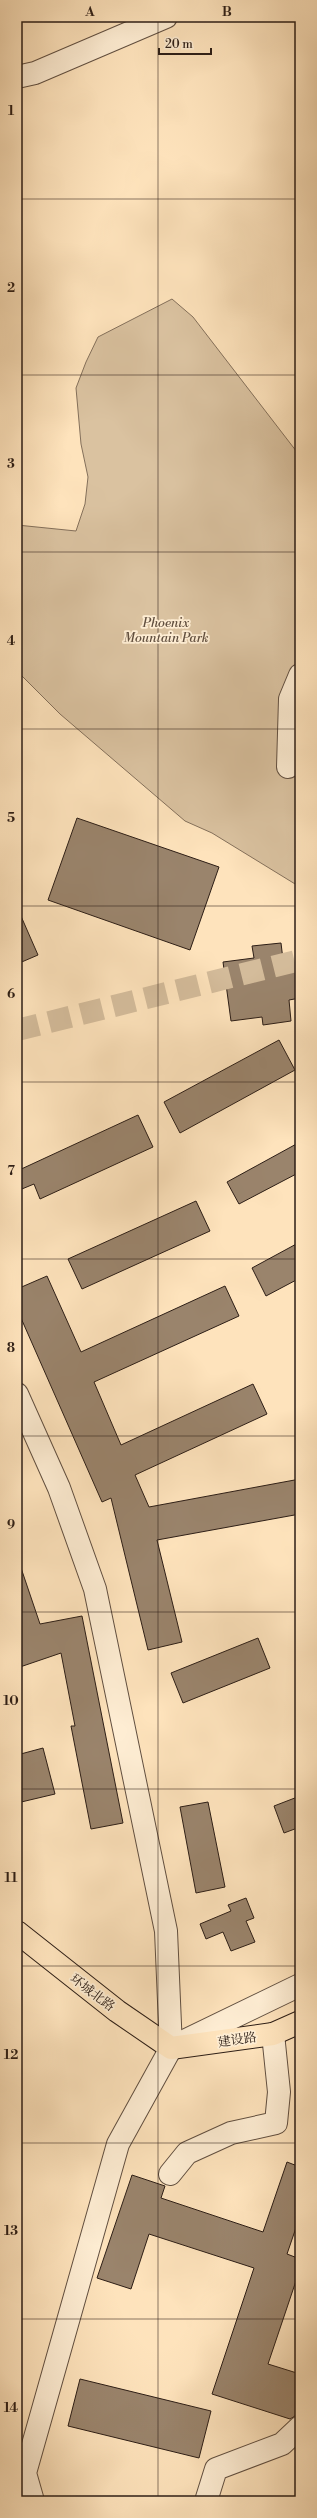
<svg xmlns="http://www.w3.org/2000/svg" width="317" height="2518" viewBox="0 0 317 2518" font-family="'Libre Bodoni','Noto Serif SC',serif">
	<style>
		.green { fill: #dac2a0; stroke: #84705b }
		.building { fill: #9a846c; stroke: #2d1e16 }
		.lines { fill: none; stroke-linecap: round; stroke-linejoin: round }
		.minor-tunnel { stroke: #d4bc9b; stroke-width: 22; stroke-dasharray: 22 11; stroke-linecap: butt }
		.minor-casing { stroke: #614f40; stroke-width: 24 }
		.major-casing { stroke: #2d1e16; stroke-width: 24 }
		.minor { stroke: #feedd3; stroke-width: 22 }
		.major { stroke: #fee3bc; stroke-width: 22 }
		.grid { fill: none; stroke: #2d1e16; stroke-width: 1; stroke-opacity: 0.55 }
		.labels { text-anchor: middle; stroke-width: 3.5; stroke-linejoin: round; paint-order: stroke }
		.park-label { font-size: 13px; font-style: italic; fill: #614f3f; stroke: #feedd3 }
		.street-label { font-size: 13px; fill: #2d1e16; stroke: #feedd3 }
		.neatline { fill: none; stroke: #2d1e16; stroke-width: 1.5 }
		.grid-label { font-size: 13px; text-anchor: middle; font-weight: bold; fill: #2d1e16 }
	</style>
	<rect width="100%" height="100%" fill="#fee3bc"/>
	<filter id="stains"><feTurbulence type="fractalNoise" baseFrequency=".005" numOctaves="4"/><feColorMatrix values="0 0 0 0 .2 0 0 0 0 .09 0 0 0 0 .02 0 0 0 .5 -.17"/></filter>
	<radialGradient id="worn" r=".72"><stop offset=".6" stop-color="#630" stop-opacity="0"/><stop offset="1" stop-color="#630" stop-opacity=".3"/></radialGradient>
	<!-- green -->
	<path class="green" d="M172 299 193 317 300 456V887L212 833 185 821 60 714 17 671V525L76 531 85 504 88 477 81 444 76 388 86 362 98 337Z"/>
	<!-- building -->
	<g class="building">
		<path d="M77 818 219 867 190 950 48 900Z"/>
		<path d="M17 907 38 955 17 964Z"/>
		<path d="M281 943 284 968 300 966V998L289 1000 291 1021 263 1025 262 1017 231 1021 223 962 254 958 252 946Z"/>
		<path d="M279 1040 295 1070 180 1133 164 1102Z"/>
		<path d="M138 1115 153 1147 40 1199 34 1184 17 1191V1171Z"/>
		<path d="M300 1142V1172L239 1204 227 1182Z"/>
		<path d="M196 1201 210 1231 82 1289 68 1259Z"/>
		<path d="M300 1242V1278L266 1296 252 1268Z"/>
		<path d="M47 1276 81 1352 225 1286 239 1316 94 1382 121 1445 253 1384 267 1414 135 1475 149 1507 300 1479V1514L157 1540 182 1642 148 1650 111 1498 102 1502 17 1309V1289Z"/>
		<path d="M19 1562 40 1624 82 1616 123 1823 91 1829 71 1726H75L61 1653 17 1668V1563Z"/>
		<path d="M258 1638 270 1668 183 1703 171 1673Z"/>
		<path d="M43 1748 55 1794 17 1803V1755Z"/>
		<path d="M300 1796V1827L284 1833 274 1806Z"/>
		<path d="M208 1802 225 1887 196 1893 180 1807Z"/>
		<path d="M246 1898 254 1918 246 1921 255 1942 231 1951 223 1932 206 1939 200 1924 231 1911 228 1905Z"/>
		<path d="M287 2162 300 2167V2216L287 2254 300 2259V2269L268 2364 300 2374V2401L295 2416 290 2419 212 2394 254 2268 149 2234 131 2289 97 2278 132 2175 165 2186 161 2198 263 2232Z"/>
		<path d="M80 2379 211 2411 199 2458 68 2426Z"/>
	</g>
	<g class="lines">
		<!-- minor-tunnel -->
		<path class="minor-tunnel" d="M17 1030 300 960"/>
		<!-- minor casing -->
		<g class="minor-casing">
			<g id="minor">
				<path d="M17 77 35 73 166 17"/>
				<path d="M288 767 290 699 300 675"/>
				<path d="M17 1394 59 1488 95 1589 166 1931 171 2048 118 2144 25 2473 33 2501"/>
				<path d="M176 2045 300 1985"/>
				<path d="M170 2174 187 2153 231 2133 276 2123 279 2092 273 2034"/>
				<path d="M206 2501 216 2469 282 2444 300 2427"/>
			</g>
		</g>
		<!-- major casing -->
		<g class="major-casing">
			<path id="major" d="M17 1932 117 2011 171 2048 273 2034 300 2022"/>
		</g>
		<!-- minor -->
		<use href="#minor" class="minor"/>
		<!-- major -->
		<use href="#major" class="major"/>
	</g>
	<!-- grid -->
	<path class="grid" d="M158 17V2501M17 199H300M17 375H300M17 552H300M17 729H300M17 906H300M17 1082H300M17 1259H300M17 1436H300M17 1612H300M17 1789H300M17 1966H300M17 2143H300M17 2319H300"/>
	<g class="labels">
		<!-- park labels -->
		<g class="park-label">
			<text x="166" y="627">Phoenix<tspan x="166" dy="15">Mountain Park</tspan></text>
		</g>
		<!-- street labels -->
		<g class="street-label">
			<text transform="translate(93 1992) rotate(37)" y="5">环城北路</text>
			<text transform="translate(237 2039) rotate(-8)" y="5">建设路</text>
		</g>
	</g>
	<!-- margin -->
	<rect width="317" height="2518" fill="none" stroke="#fee3bc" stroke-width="44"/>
	<!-- scale -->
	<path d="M159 48v6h52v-6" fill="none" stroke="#2d1e16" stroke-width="2"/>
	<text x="165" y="48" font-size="12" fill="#2d1e16" stroke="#feedd3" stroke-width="3" paint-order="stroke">20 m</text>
	<rect x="22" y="22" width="273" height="2474" class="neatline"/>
	<g class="grid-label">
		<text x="90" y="16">A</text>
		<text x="227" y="16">B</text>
		<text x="11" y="115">1</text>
		<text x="11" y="292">2</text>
		<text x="11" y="468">3</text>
		<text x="11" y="645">4</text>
		<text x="11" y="822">5</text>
		<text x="11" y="998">6</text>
		<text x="11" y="1175">7</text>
		<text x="11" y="1352">8</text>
		<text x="11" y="1529">9</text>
		<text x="11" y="1705">10</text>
		<text x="11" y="1882">11</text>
		<text x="11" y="2059">12</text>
		<text x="11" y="2235">13</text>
		<text x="11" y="2412">14</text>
	</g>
	<rect width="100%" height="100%" filter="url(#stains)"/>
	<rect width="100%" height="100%" fill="url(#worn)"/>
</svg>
